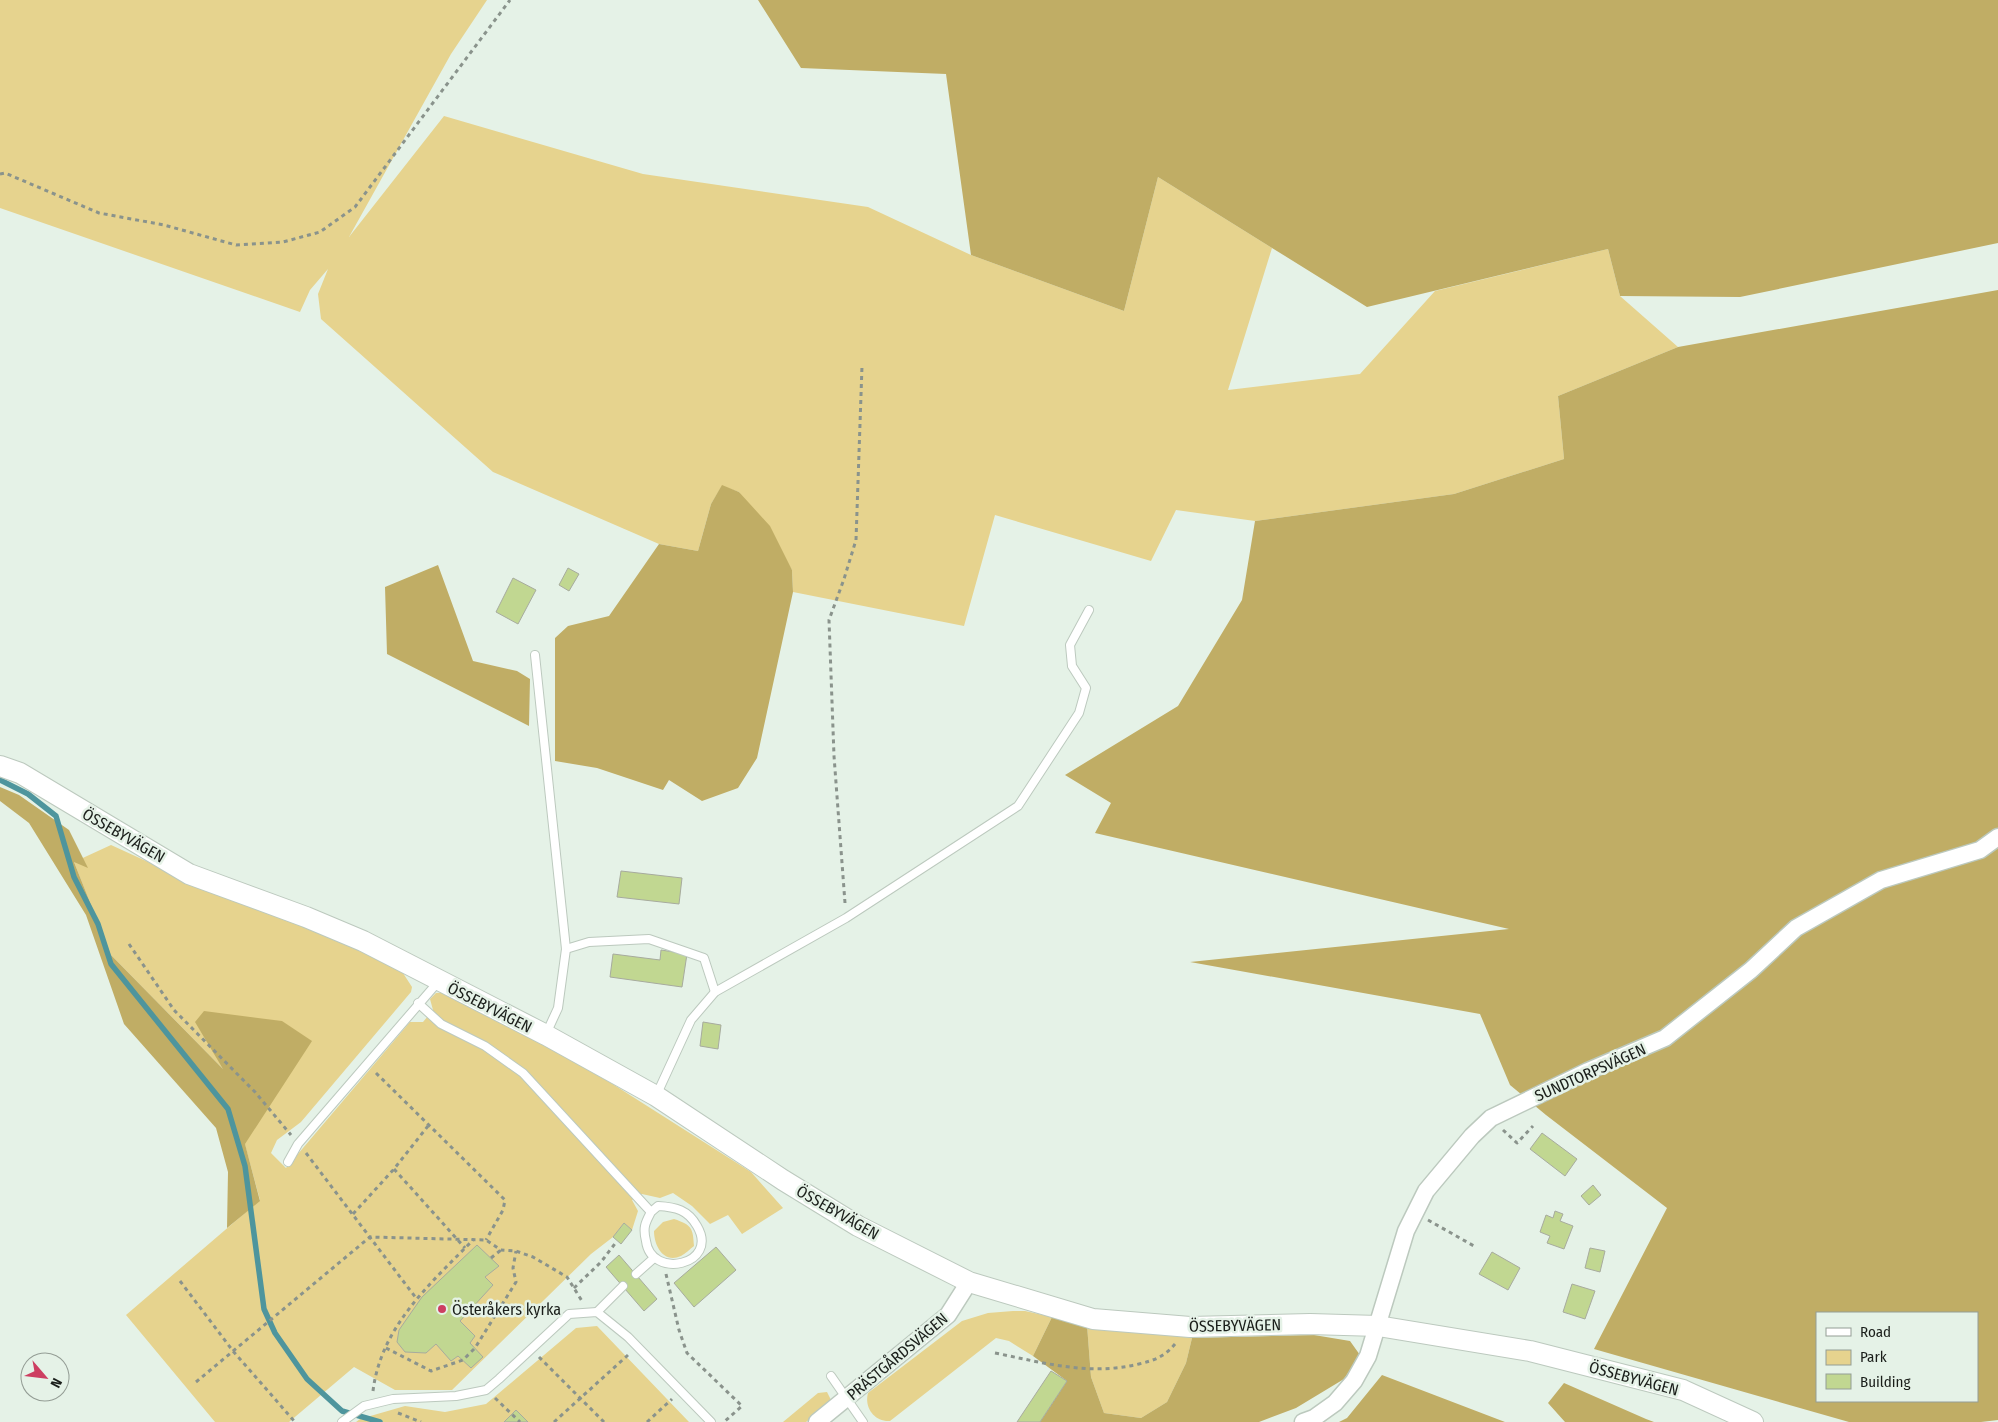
<svg xmlns="http://www.w3.org/2000/svg" width="1998" height="1422" viewBox="0 0 1998 1422" font-family="'Fira Sans Condensed',sans-serif">
	<style>
		.green { fill: #e6d38e }
		.forest { fill: #c0ad65; fill-rule: evenodd }
		.lines { fill: none; stroke-linecap: round; stroke-linejoin: round }
		.stream { stroke: #4e959d; stroke-width: 5.5 }
		.building { fill: #c1d791; stroke: #a7ab9e }
		.service-casing { stroke: #bcc9be; stroke-width: 10 }
		.minor-casing { stroke: #bcc9be; stroke-width: 19 }
		.tertiary-casing { stroke: #bcc9be; stroke-width: 22 }
		.path { stroke: #8a938c; stroke-width: 3; stroke-dasharray: 4 4; stroke-linecap: butt }
		.service { stroke: #fff; stroke-width: 8 }
		.minor { stroke: #fff; stroke-width: 16 }
		.tertiary { stroke: #fff; stroke-width: 20 }
		.poi-dot { fill: #cd3e61; stroke: #e5f2e7; stroke-width: 2 }
		.labels { text-anchor: middle; stroke-width: 5; stroke-linejoin: round; paint-order: stroke }
		.street-label { font-size: 16px; fill: #1a1e1a; stroke: #e5f2e7 }
		.poi-label { font-size: 16px; fill: #1a1e1a; stroke: #e5f2e7; text-anchor: start }
	</style>
	<rect width="100%" height="100%" fill="#e5f2e7"/>
	<!-- green -->
	<g class="green">
		<path d="M0 0H487L451 54 349 237 444 116 643 174 868 207 971 255 1124 311 1158 177 1272 248 1228 390 1360 374 1435 291 1608 249 1620 296 1678 347 1558 396 1564 459 1454 494 1255 521 1176 510 1151 561 995 515 964 626 793 592 792 570 739 492 722 486 711 504 698 551 659 544 493 472 321 319 318 294 328 269 310 290 300 312 0 208Z"/>
		<path d="M111 845 168 871 357 945 401 970 412 987 411 992 301 1122 277 1140 271 1153 286 1168 410 1022H423L433 1010 430 999 436 993 450 992 611 1083 751 1172 783 1208 742 1234 728 1215 710 1224 692 1206 673 1193 660 1198 642 1194 632 1200 638 1211 632 1230 624 1223 613 1237 591 1254 452 1390H395L354 1367 289 1422H215L126 1315 260 1200 225 1071 111 955 74 862Z"/>
		<path d="M674 1219C692 1225 693 1228 694 1246 690 1249 685 1254 681 1256 663 1264 654 1245 654 1231L663 1222Z"/>
		<path d="M1013 1311H1025L1052 1317 1033 1356 1009 1341 996 1338 890 1421C874 1422 864 1407 868 1393L962 1321 988 1313Z"/>
		<path d="M1087 1325 1192 1338 1186 1363 1167 1402 1141 1418 1104 1413 1091 1377Z"/>
		<path d="M597 1326 689 1422H356L360 1419 405 1406 445 1412 486 1404 576 1328Z"/>
		<path d="M827 1392 832 1402 806 1422H783L818 1393Z"/>
	</g>
	<!-- forest -->
	<g class="forest">
		<path d="M758 0H1998V243L1740 297 1620 296 1608 249 1367 307 1158 177 1124 311 971 255 946 74 801 68Z"/>
		<path d="M1998 290V1420L1981 1422H1849L1594 1349 1667 1208 1546 1115 1510 1085 1480 1014 1190 962 1509 929 1095 833 1111 803 1065 775 1178 706 1242 600 1255 521 1454 494 1564 459 1558 396 1678 347ZM1817 1313H1977V1401H1817Z"/>
		<path d="M722 485 739 492 770 526 792 570 793 592 757 758 738 788 702 801 669 780 663 790 597 768 555 761V638L568 626 609 616 659 544 698 551 711 504Z"/>
		<path d="M438 565 473 661 517 671 530 679 529 726 387 654 385 587Z"/>
		<path d="M0 787 19 795 69 830 88 868 74 862 111 955 223 1069 195 1022 204 1011 282 1021 312 1041 245 1144 260 1201 227 1228 228 1172 216 1128 124 1024 86 915 29 823 0 801Z"/>
		<path d="M1052 1317 1087 1325 1091 1377 1104 1413 1141 1418 1167 1402 1186 1363 1192 1338 1314 1335 1350 1341 1360 1355 1344 1379 1296 1408 1259 1422H1040L1067 1381 1033 1356Z"/>
		<path d="M1382 1375 1505 1422H1339L1347 1418Z"/>
		<path d="M1564 1383 1646 1419 1654 1422H1565L1548 1403Z"/>
	</g>
	<g class="lines">
		<!-- stream -->
		<path class="stream" d="M0 780 28 794 56 816 74 877 98 924 111 964 228 1109 245 1166 264 1309 275 1333 307 1379 342 1411 380 1422"/>
	</g>
	<!-- building -->
	<g class="building">
		<path d="M568 568 579 574 569 591 559 585Z"/>
		<path d="M513 578 536 590 518 624 496 612Z"/>
		<path d="M621 871 682 878 679 904 617 897Z"/>
		<path d="M661 950 687 954 682 987 610 977 613 954 660 960Z"/>
		<path d="M703 1022 721 1025 718 1049 700 1046Z"/>
		<path d="M1542 1133 1577 1159 1565 1176 1530 1149Z"/>
		<path d="M1593 1185 1601 1195 1589 1205 1581 1196Z"/>
		<path d="M1555 1211 1563 1214 1560 1221 1573 1226 1564 1249 1547 1243 1550 1236 1540 1232 1546 1215 1553 1218Z"/>
		<path d="M624 1223 632 1230 621 1244 613 1237Z"/>
		<path d="M477 1245 499 1266 485 1277 493 1285 460 1321 475 1336 470 1343 483 1357 471 1368 458 1356 451 1361 436 1344 426 1353 405 1352 397 1342 399 1330 422 1297Z"/>
		<path d="M716 1247 736 1270 694 1307 674 1283Z"/>
		<path d="M1590 1248 1605 1251 1600 1272 1585 1268Z"/>
		<path d="M1492 1252 1520 1268 1508 1290 1479 1274Z"/>
		<path d="M619 1255 657 1299 644 1311 606 1267Z"/>
		<path d="M1572 1284 1595 1291 1585 1319 1563 1312Z"/>
		<path d="M1051 1371 1067 1381 1040 1422H1017Z"/>
		<path d="M516 1410 528 1422H504Z"/>
	</g>
	<g class="lines">
		<!-- service casing -->
		<g class="service-casing">
			<g id="service">
				<path d="M535 655 566 949 558 1008 546 1034"/>
				<path d="M566 949 589 942 649 939 704 958 715 992"/>
				<path d="M418 1003 441 1024 485 1046 523 1073 651 1212C649 1216 646 1221 645 1226 644 1231 645 1237 646 1241 651 1280 720 1265 697 1226 688 1210 676 1207 658 1206L651 1212"/>
				<path d="M656 1096 691 1020 715 992 846 918 1018 806 1079 713 1086 688 1072 666 1070 645 1089 610"/>
				<path d="M288 1162 298 1144 438 982"/>
				<path d="M636 1274 654 1258"/>
				<path d="M597 1312 623 1286"/>
				<path d="M831 1376 863 1422"/>
				<path d="M342 1422 364 1406 393 1399 456 1396 486 1390 499 1379 569 1314 597 1312 628 1337 711 1422"/>
			</g>
		</g>
		<!-- minor casing -->
		<g class="minor-casing">
			<g id="minor">
				<path d="M817 1422 948 1315 969 1282"/>
				<path d="M1303 1422 1314 1418 1335 1403 1354 1381 1368 1356 1406 1231 1426 1191 1472 1136 1491 1118 1588 1071 1665 1038 1751 970 1796 928 1881 880 1980 850 1998 837"/>
			</g>
		</g>
		<!-- tertiary casing -->
		<g class="tertiary-casing">
			<path id="tertiary" d="M0 766 20 773 189 874 306 917 363 941 546 1035 656 1096 783 1180 858 1226 969 1282 1093 1319 1190 1327 1310 1324 1378 1326 1530 1351 1683 1390 1753 1422"/>
		</g>
		<!-- path -->
		<g class="path">
			<path d="M0 174 5 173 99 213 164 225 236 245 283 242 320 232 355 207 510 0"/>
			<path d="M845 903 834 756 829 620 844 579 856 540 862 366"/>
			<path d="M129 944 174 1010 255 1092 291 1135"/>
			<path d="M376 1073 505 1200 503 1210 486 1240"/>
			<path d="M1503 1130 1517 1143 1533 1126"/>
			<path d="M306 1153 416 1298"/>
			<path d="M394 1169 465 1248"/>
			<path d="M353 1214 394 1169 428 1126"/>
			<path d="M1428 1220 1474 1246"/>
			<path d="M491 1258 501 1250"/>
			<path d="M666 1274 679 1330 687 1353 742 1406 724 1422"/>
			<path d="M180 1281 233 1351 295 1422"/>
			<path d="M574 1288 601 1262 617 1241"/>
			<path d="M386 1348 431 1371 463 1360 475 1348 516 1282 513 1268 516 1251"/>
			<path d="M995 1353C1045 1363 1089 1376 1139 1364 1155 1360 1164 1357 1175 1344"/>
			<path d="M539 1357 604 1422"/>
			<path d="M196 1382 370 1237 486 1240 501 1250 516 1251 533 1257 567 1277 582 1301"/>
			<path d="M373 1391C381 1326 431 1283 474 1239"/>
			<path d="M495 1398 520 1422"/>
			<path d="M398 1413 421 1422"/>
			<path d="M554 1422 628 1355"/>
			<path d="M647 1422 672 1399"/>
		</g>
		<!-- service -->
		<use href="#service" class="service"/>
		<!-- minor -->
		<use href="#minor" class="minor"/>
		<!-- tertiary -->
		<use href="#tertiary" class="tertiary"/>
	</g>
	<!-- markers -->
	<circle class="poi-dot" cx="442" cy="1309" r="5"/>
	<g class="labels">
		<!-- street labels -->
		<g class="street-label">
			<text transform="translate(124 835) rotate(30)" y="6">ÖSSEBYVÄGEN</text>
			<text transform="translate(490 1007) rotate(27)" y="6">ÖSSEBYVÄGEN</text>
			<text transform="translate(1590 1072) rotate(-24)" y="6">SUNDTORPSVÄGEN</text>
			<text transform="translate(838 1212) rotate(30)" y="6">ÖSSEBYVÄGEN</text>
			<text transform="translate(1235 1325) rotate(-1)" y="6">ÖSSEBYVÄGEN</text>
			<text transform="translate(897 1356) rotate(-40)" y="6">PRÄSTGÅRDSVÄGEN</text>
			<text transform="translate(1634 1378) rotate(15)" y="6">ÖSSEBYVÄGEN</text>
		</g>
		<!-- poi labels -->
		<g class="poi-label">
			<text x="452" y="1315">Österåkers kyrka</text>
		</g>
	</g>
	<!-- legend -->
	<rect x="1816" y="1312" width="162" height="90" fill="#e5f2e7" stroke="#949d95"/>
	<rect x="1826" y="1328" width="25" height="8" fill="#ffffff" stroke="#949d95"/>
	<text x="1860" y="1337" font-size="15" fill="#1a1e1a">Road</text>
	<rect x="1826" y="1350" width="25" height="15" fill="#e6d38e" stroke="#949d95"/>
	<text x="1860" y="1362" font-size="15" fill="#1a1e1a">Park</text>
	<rect x="1826" y="1374" width="25" height="15" fill="#c1d791" stroke="#949d95"/>
	<text x="1860" y="1387" font-size="15" fill="#1a1e1a">Building</text>
	<!-- north arrow -->
	<g transform="translate(45 1377) rotate(118)"><circle r="24" fill="#e5f2e7" stroke="#949d95"/>
	<path d="M0-4L9 19L0 12L-9 19Z" fill="#cd3e61"/>
	<text y="-8" font-size="14" font-weight="bold" text-anchor="middle" fill="#1a1e1a">N</text>
	</g>
</svg>
